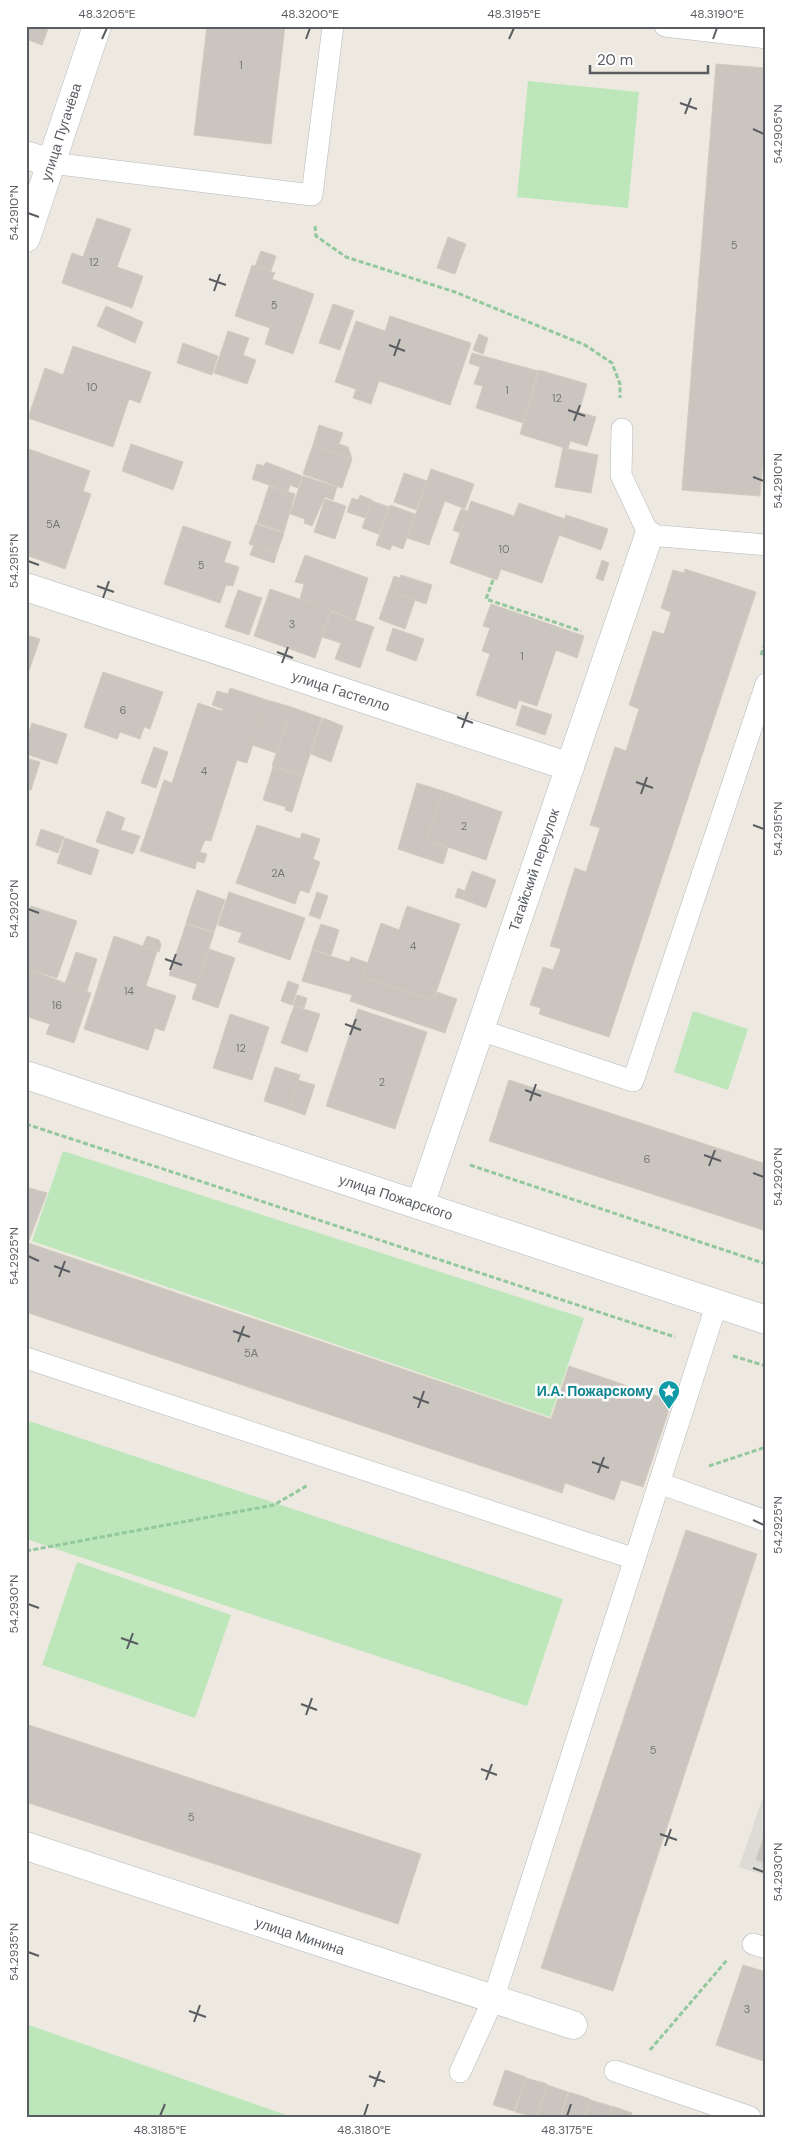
<svg xmlns="http://www.w3.org/2000/svg" width="792" height="2143" viewBox="0 0 792 2143" font-family="'DM Sans',sans-serif">
	<style>
		.industrial { fill: #dddbd5 }
		.green { fill: #bde7ba }
		.building { fill: #cac6bf; stroke: #d2cabe }
		.lines { fill: none; stroke-linecap: round; stroke-linejoin: round }
		.lane-casing { stroke: #b3b7bc; stroke-width: 22 }
		.street-casing { stroke: #b3b7bc; stroke-width: 29 }
		.path { stroke: #93c89e; stroke-width: 3; stroke-dasharray: 5 2.5; stroke-linecap: butt }
		.lane { stroke: #fff; stroke-width: 21 }
		.street { stroke: #fff; stroke-width: 28 }
		.ticks { fill: none; stroke: #595d62; stroke-width: 2 }
		.labels { text-anchor: middle; stroke-width: 5; stroke-linejoin: round; paint-order: stroke }
		.number-label { font-size: 11px; fill: #757779 }
		.street-label { font-size: 14px; fill: #595d62; stroke: #fff }
		.culture-label { font-size: 14px; font-weight: bold; fill: #0d838f; stroke: #fff; text-anchor: end }
		.neatline { fill: none; stroke: #595d62; stroke-width: 2 }
		.ticks-label { font-size: 12px; text-anchor: middle; fill: #595d62 }
	</style>
	<rect width="100%" height="100%" fill="#ede9e0"/>
	<!-- industrial -->
	<path class="industrial" d="M766 1788V1876L739 1867Z"/>
	<!-- green -->
	<g class="green">
		<path d="M528 81 639 92 628 208 517 197Z"/>
		<path d="M693 1011 748 1029 728 1090 674 1072Z"/>
		<path d="M63 1151 584 1318 550 1417 32 1241Z"/>
		<path d="M26 1420 563 1599 527 1706 26 1539Z"/>
		<path d="M77 1562 231 1615 195 1718 42 1665Z"/>
		<path d="M26 2024 292 2117H26Z"/>
	</g>
	<!-- building -->
	<g class="building">
		<path d="M27 26H49L42 45 26 39Z"/>
		<path d="M207 26H285L271 144 194 135Z"/>
		<path d="M716 64 766 68V421L760 496 682 490Z"/>
		<path d="M97 218 131 229 117 267 143 276 132 308 62 283 72 253 83 257Z"/>
		<path d="M448 237 466 244 455 274 437 268Z"/>
		<path d="M261 251 276 256 271 271 255 266Z"/>
		<path d="M252 265 275 273 272 279 314 294 293 354 265 344 270 328 235 316Z"/>
		<path d="M333 304 354 311 340 350 319 343Z"/>
		<path d="M106 306 143 322 135 343 97 326Z"/>
		<path d="M390 316 471 343 450 405 379 381 374 395 335 382 356 321 385 331Z"/>
		<path d="M228 331 249 338 243 355 256 360 247 384 214 373Z"/>
		<path d="M479 334 488 338 483 354 473 350Z"/>
		<path d="M183 343 218 356 212 375 177 363Z"/>
		<path d="M73 346 151 372 140 403 129 399 113 447 28 418 45 368 63 375Z"/>
		<path d="M472 353 538 371 523 423 476 408 483 386 474 384 480 367 469 363Z"/>
		<path d="M539 370 587 384 579 412 596 417 587 446 570 441 568 449 520 434Z"/>
		<path d="M356 389 374 395 371 404 353 398Z"/>
		<path d="M319 425 343 433 339 444 348 447 352 459 313 445Z"/>
		<path d="M131 444 183 462 173 490 122 471Z"/>
		<path d="M313 445 352 459 342 488 303 474Z"/>
		<path d="M26 448 90 471 83 491 91 494 65 569 26 555Z"/>
		<path d="M563 448 598 455 591 493 555 487Z"/>
		<path d="M266 462 302 476 298 488 290 485 288 492 252 479 257 464 264 466Z"/>
		<path d="M431 469 474 484 465 509 445 501 443 506 421 499Z"/>
		<path d="M404 473 427 481 416 510 394 502Z"/>
		<path d="M303 476 337 487 333 500 325 497 312 526 304 523 305 519 290 514Z"/>
		<path d="M269 486 295 494 284 532 257 523Z"/>
		<path d="M360 495 372 500 365 518 347 512 352 498 358 500Z"/>
		<path d="M325 499 346 506 335 539 314 532Z"/>
		<path d="M421 499 443 506 429 545 407 538Z"/>
		<path d="M372 501 389 507 379 534 362 528Z"/>
		<path d="M471 501 514 516 519 503 565 519 542 583 501 569 497 580 450 563Z"/>
		<path d="M390 505 415 514 403 549 392 545 390 550 376 545Z"/>
		<path d="M461 509 468 511 460 533 453 530Z"/>
		<path d="M566 515 608 529 601 550 559 535Z"/>
		<path d="M256 524 284 533 277 553 249 544Z"/>
		<path d="M183 526 231 542 224 562 239 567 233 586 226 585 220 603 164 584Z"/>
		<path d="M254 545 277 553 274 563 250 555Z"/>
		<path d="M305 555 368 578 355 620 300 599 304 584 295 582Z"/>
		<path d="M602 560 609 563 603 581 596 578Z"/>
		<path d="M685 569 756 592 609 1037 539 1014 541 1008 530 1005 543 967 553 970 561 949 550 946 575 868 586 872 600 828 590 825 615 747 626 751 639 709 629 705 653 631 664 634 671 612 661 608 673 570 684 573Z"/>
		<path d="M401 575 432 585 426 604 394 593Z"/>
		<path d="M394 576 400 578 394 593 415 600 405 629 379 619Z"/>
		<path d="M270 589 331 610 315 658 254 636Z"/>
		<path d="M238 590 262 598 249 635 225 627Z"/>
		<path d="M491 604 584 636 577 658 556 650 537 706 519 700 516 709 476 695 490 654 482 651 490 628 483 626Z"/>
		<path d="M331 612 374 627 360 668 335 659 341 643 322 637Z"/>
		<path d="M393 628 424 639 416 661 386 650Z"/>
		<path d="M26 635 40 639 26 679Z"/>
		<path d="M103 672 163 692 150 729 144 727 140 739 120 732 117 739 84 727Z"/>
		<path d="M230 688 267 700 247 763 237 760 211 841 205 840 200 852 207 854 204 863 197 861 195 869 140 851 164 780 172 783 198 703 222 711 223 709 212 705 217 691 228 694Z"/>
		<path d="M267 700 291 707 276 753 252 745Z"/>
		<path d="M522 705 552 715 545 735 516 725Z"/>
		<path d="M291 707 322 718 303 776 272 766Z"/>
		<path d="M323 718 343 726 331 762 311 754Z"/>
		<path d="M32 723 67 734 57 764 26 754V740Z"/>
		<path d="M154 747 168 752 156 788 141 783Z"/>
		<path d="M26 758 40 762 31 790 26 789Z"/>
		<path d="M273 767 303 776 292 812 285 810 286 807 263 800Z"/>
		<path d="M417 783 443 791 427 840 448 848 443 864 398 849Z"/>
		<path d="M443 791 502 812 486 860 427 840Z"/>
		<path d="M107 811 125 818 121 830 140 836 133 854 96 842Z"/>
		<path d="M257 825 300 839 302 833 320 839 313 859 320 862 309 893 300 890 295 904 236 883Z"/>
		<path d="M41 829 64 837 58 853 36 845Z"/>
		<path d="M65 838 99 850 91 875 57 863Z"/>
		<path d="M472 871 496 880 486 908 462 899Z"/>
		<path d="M458 888 465 891 462 899 455 897Z"/>
		<path d="M197 890 225 900 214 932 186 923Z"/>
		<path d="M229 892 305 918 290 960 238 942 242 933 218 925Z"/>
		<path d="M317 892 328 896 320 919 309 915Z"/>
		<path d="M31 906 77 921 57 978 26 968V919Z"/>
		<path d="M407 906 460 924 433 1001 363 977 381 923 399 930Z"/>
		<path d="M186 924 214 933 197 984 169 975Z"/>
		<path d="M321 924 339 930 331 955 312 949Z"/>
		<path d="M114 936 157 951 146 986 176 996 164 1031 155 1028 148 1050 84 1029Z"/>
		<path d="M147 936 159 940 161 945 159 952 143 946Z"/>
		<path d="M209 949 235 958 218 1008 192 999Z"/>
		<path d="M312 950 349 962 351 957 368 963 363 977 433 1001 437 992 457 999 445 1033 350 1001 352 995 302 981Z"/>
		<path d="M76 952 97 959 87 991 65 984Z"/>
		<path d="M26 968 91 993 74 1043 46 1034 50 1024 28 1017 26 1021Z"/>
		<path d="M288 981 299 985 292 1005 281 1001Z"/>
		<path d="M297 995 307 998 304 1008 293 1005Z"/>
		<path d="M294 1006 320 1014 307 1052 281 1043Z"/>
		<path d="M358 1009 427 1032 395 1129 326 1106Z"/>
		<path d="M230 1014 269 1027 252 1080 213 1068Z"/>
		<path d="M275 1067 300 1075 288 1109 264 1101Z"/>
		<path d="M298 1080 315 1085 305 1115 288 1109Z"/>
		<path d="M509 1080 766 1164V1231L489 1141Z"/>
		<path d="M26 1187 47 1193 28 1243 551 1419 569 1366 672 1401 643 1487 621 1480 614 1500 565 1483 562 1493 26 1312Z"/>
		<path d="M686 1530 757 1554 613 1991 541 1968Z"/>
		<path d="M26 1724 421 1854 398 1924 26 1802Z"/>
		<path d="M765 1833H766V1863L756 1860Z"/>
		<path d="M743 1965 766 1972V2062L716 2045Z"/>
		<path d="M505 2070 526 2077 514 2111 493 2105Z"/>
		<path d="M526 2078 547 2084 536 2117 515 2112Z"/>
		<path d="M547 2085 568 2092 560 2117H537Z"/>
		<path d="M569 2092 590 2099 584 2117H561Z"/>
		<path d="M590 2100 611 2106 608 2117H585Z"/>
		<path d="M612 2106 632 2113 631 2117H608Z"/>
	</g>
	<g class="lines">
		<!-- lane casing -->
		<g class="lane-casing">
			<g id="lane">
				<path d="M665 26 766 38"/>
				<path d="M51 163 312 195 333 26"/>
				<path d="M622 429 621 475 649 535 766 545"/>
				<path d="M480 1030 633 1081 766 684"/>
				<path d="M26 1358 635 1559"/>
				<path d="M659 1483 766 1521"/>
				<path d="M753 1944 766 1948"/>
				<path d="M615 2071 750 2117"/>
				<path d="M460 2072 493 2000 717 1303"/>
			</g>
		</g>
		<!-- street casing -->
		<g class="street-casing">
			<g id="street">
				<path d="M26 155 51 163"/>
				<path d="M26 238 97 26"/>
				<path d="M26 587 570 767"/>
				<path d="M26 1075 766 1320"/>
				<path d="M420 1205 649 535"/>
				<path d="M26 1846 573 2025"/>
			</g>
		</g>
		<!-- path -->
		<g class="path">
			<path d="M315 226 316 236 346 257 455 292 585 345 612 363 620 384V398"/>
			<path d="M493 580 486 599 581 631"/>
			<path d="M761 655 766 641"/>
			<path d="M26 1124 675 1337"/>
			<path d="M470 1165 766 1264"/>
			<path d="M733 1356 766 1366"/>
			<path d="M709 1466 766 1447"/>
			<path d="M26 1551 274 1505 308 1485"/>
			<path d="M650 2050 727 1960"/>
		</g>
		<!-- lane -->
		<use href="#lane" class="lane"/>
		<!-- street -->
		<use href="#street" class="street"/>
	</g>
	<!-- ticks -->
	<path class="ticks" d="M102 39 107 28M306 39 310 28M509 39 514 28M713 39 717 28M680 103 697 109M685 114 691 98M753 129 764 134M28 213 39 217M209 279 226 285M214 291 220 274M389 345 405 351M394 356 400 339M568 410 585 416M574 421 580 405M753 477 764 481M28 561 39 565M97 586 114 592M103 598 109 581M277 652 293 658M282 663 288 647M457 717 473 723M462 728 468 712M636 782 653 788M641 794 647 777M753 825 764 829M28 909 39 913M165 959 182 965M170 970 176 954M345 1024 361 1030M350 1035 356 1019M525 1090 541 1096M530 1101 536 1084M704 1155 721 1161M709 1166 715 1150M753 1173 764 1177M28 1256 39 1261M54 1266 70 1272M59 1277 65 1261M233 1331 250 1337M238 1342 244 1326M413 1397 429 1403M418 1408 424 1391M592 1462 609 1468M598 1473 604 1457M753 1520 764 1525M28 1604 39 1608M121 1638 138 1644M127 1649 133 1633M301 1704 317 1710M306 1715 312 1698M481 1769 497 1775M486 1780 492 1764M660 1834 677 1840M665 1846 671 1829M753 1868 764 1872M28 1952 39 1956M189 2011 206 2017M194 2022 200 2005M369 2076 385 2082M374 2087 380 2071M160 2116 165 2104M364 2116 368 2104M567 2116 571 2104"/>
	<!-- icons -->
	<defs>
		<g id="sight-pin" transform="scale(1.125)"><path d="M0 17L-7.5 6A9.5 9.5 0 1 1 7.5 6Z" fill="#0f9aa8" stroke="#fff"/><path d="M0-6L1.8-2.2L6-1.7L2.9 1.2L3.7 5.4L0 3.3L-3.7 5.4L-2.9 1.2L-6-1.7L-1.8-2.2Z" fill="#fff"/></g>
	</defs>
	<g fill-rule="evenodd">
		<use href="#sight-pin" x="669" y="1391"/>
	</g>
	<g class="labels">
		<!-- number labels -->
		<g class="number-label">
			<text x="241" y="69">1</text>
			<text x="734" y="249">5</text>
			<text x="94" y="266">12</text>
			<text x="274" y="309">5</text>
			<text x="92" y="391">10</text>
			<text x="507" y="394">1</text>
			<text x="557" y="402">12</text>
			<text x="53" y="528">5А</text>
			<text x="504" y="553">10</text>
			<text x="201" y="569">5</text>
			<text x="292" y="628">3</text>
			<text x="522" y="660">1</text>
			<text x="123" y="714">6</text>
			<text x="204" y="775">4</text>
			<text x="464" y="830">2</text>
			<text x="278" y="877">2А</text>
			<text x="413" y="950">4</text>
			<text x="129" y="995">14</text>
			<text x="57" y="1009">16</text>
			<text x="241" y="1052">12</text>
			<text x="382" y="1086">2</text>
			<text x="647" y="1163">6</text>
			<text x="251" y="1357">5А</text>
			<text x="653" y="1754">5</text>
			<text x="191" y="1821">5</text>
			<text x="747" y="2013">3</text>
		</g>
		<!-- street labels -->
		<g class="street-label">
			<text transform="translate(61 132) rotate(-72)" y="5">улица Пугачёва</text>
			<text transform="translate(341 691) rotate(18)" y="5">улица Гастелло</text>
			<text transform="translate(534 870) rotate(-71)" y="5">Тагайский переулок</text>
			<text transform="translate(396 1197) rotate(18)" y="5">улица Пожарского</text>
			<text transform="translate(300 1936) rotate(18)" y="5">улица Минина</text>
		</g>
		<!-- culture labels -->
		<g class="culture-label">
			<text x="653" y="1396">И.А. Пожарскому</text>
		</g>
	</g>
	<!-- border -->
	<rect width="792" height="2143" fill="none" stroke="#ffffff" stroke-width="55"/>
	<!-- scale -->
	<path d="M590 65v8h118v-8" fill="none" stroke="#595d62" stroke-width="2.5"/>
	<text x="597" y="65" font-size="15" fill="#595d62" stroke="#ffffff" stroke-width="4" paint-order="stroke">20 m</text>
	<rect x="28" y="28" width="736" height="2088" class="neatline"/>
	<g class="ticks-label">
		<text x="107" y="18">48.3205°E</text>
		<text x="310" y="18">48.3200°E</text>
		<text x="514" y="18">48.3195°E</text>
		<text x="717" y="18">48.3190°E</text>
		<text transform="translate(778 134) rotate(-90)" y="4">54.2905°N</text>
		<text transform="translate(14 213) rotate(-90)" y="4">54.2910°N</text>
		<text transform="translate(778 481) rotate(-90)" y="4">54.2910°N</text>
		<text transform="translate(14 561) rotate(-90)" y="4">54.2915°N</text>
		<text transform="translate(778 829) rotate(-90)" y="4">54.2915°N</text>
		<text transform="translate(14 909) rotate(-90)" y="4">54.2920°N</text>
		<text transform="translate(778 1177) rotate(-90)" y="4">54.2920°N</text>
		<text transform="translate(14 1256) rotate(-90)" y="4">54.2925°N</text>
		<text transform="translate(778 1525) rotate(-90)" y="4">54.2925°N</text>
		<text transform="translate(14 1604) rotate(-90)" y="4">54.2930°N</text>
		<text transform="translate(778 1872) rotate(-90)" y="4">54.2930°N</text>
		<text transform="translate(14 1952) rotate(-90)" y="4">54.2935°N</text>
		<text x="160" y="2134">48.3185°E</text>
		<text x="364" y="2134">48.3180°E</text>
		<text x="567" y="2134">48.3175°E</text>
	</g>
</svg>
